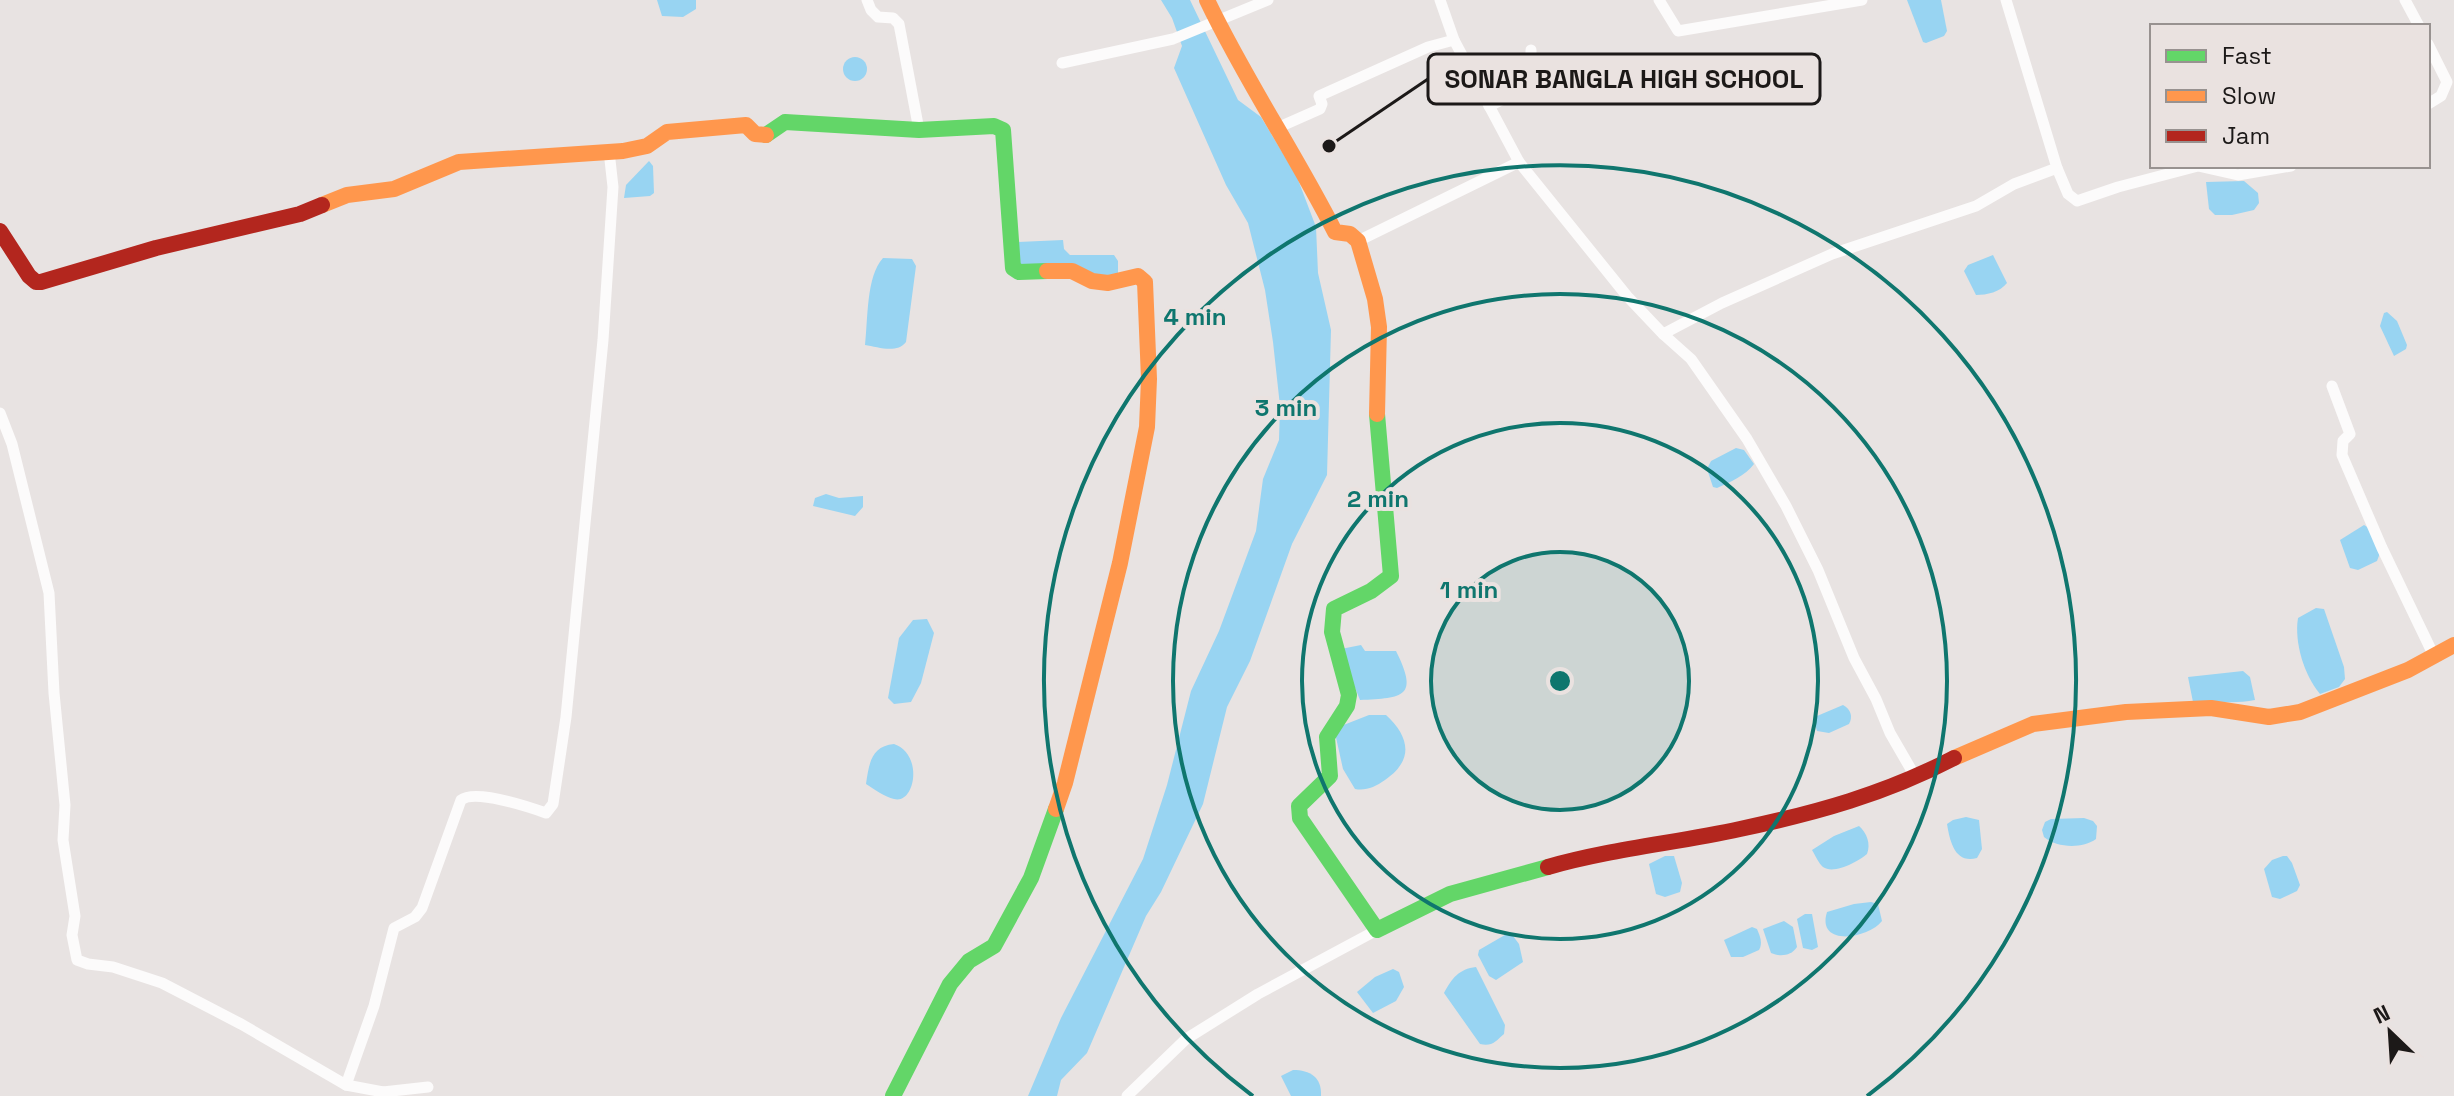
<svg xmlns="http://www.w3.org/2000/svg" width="2454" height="1096" viewBox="0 0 2454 1096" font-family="'Space Grotesk',sans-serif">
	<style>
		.water { fill: #98d4f2 }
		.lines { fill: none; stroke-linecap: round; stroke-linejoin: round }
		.street { stroke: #fcfbfb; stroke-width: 11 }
		.fast { stroke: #63d668; stroke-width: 16 }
		.slow { stroke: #ff974d; stroke-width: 16 }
		.jam { stroke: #b3261e; stroke-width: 16 }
		.ring { fill: none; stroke: #0f766e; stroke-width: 4 }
		.centre { fill: #0f766e; stroke: #eae2e0; stroke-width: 4 }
		.ring-label { font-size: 24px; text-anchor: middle; font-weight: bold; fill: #0f766e; stroke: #eae2e0; stroke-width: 8; stroke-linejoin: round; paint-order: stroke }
		.leader { fill: none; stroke: #1c1918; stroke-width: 3 }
		.callout-dot { fill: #1c1918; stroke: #eae2e0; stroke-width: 3 }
		.callout { fill: #eae2e0; stroke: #1c1918; stroke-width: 3 }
		.callout-label { font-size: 26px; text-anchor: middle; font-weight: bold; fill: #1c1918 }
	</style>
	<rect width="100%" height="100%" fill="#e8e3e2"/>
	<!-- water -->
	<g class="water">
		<path d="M657 0H696V9L683 17 662 16Z"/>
		<path d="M1161 0H1190L1238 100 1261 117 1297 177 1316 227 1318 273 1331 330 1327 475 1292 544 1250 661 1227 707 1203 804 1161 892 1146 916 1087 1053 1061 1080 1057 1096H1028L1061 1018 1143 859 1167 785 1191 691 1219 631 1256 531 1263 479 1279 440 1280 406 1273 342 1265 290 1248 223 1226 185 1174 68 1182 46 1172 18Z"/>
		<path d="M1907 0H1941L1947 31 1944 36 1926 43 1923 42Z"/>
		<circle cx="855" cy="69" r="12"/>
		<path d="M649 161 653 166 654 193 650 196 624 198 626 185Z"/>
		<path d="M2244 181 2258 193 2259 203 2254 210 2232 215H2215L2209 209 2206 182Z"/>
		<path d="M1063 240 1064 249 1070 255H1114L1118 261V275L1110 279 1018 266V242Z"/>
		<path d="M1993 255 2007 283C2000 292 1987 295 1976 295L1964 271 1968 265Z"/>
		<path d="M883 258 912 259 916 266 906 342C897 354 878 347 865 345 868 321 866 276 883 258Z"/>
		<path d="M2387 312 2397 321 2407 345 2406 349 2394 356 2380 326 2384 313Z"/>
		<path d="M1736 448 1744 450 1754 464C1745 476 1730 482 1717 488L1713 487 1707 469 1711 461Z"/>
		<path d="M826 494 839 498 863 496V507L855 516 813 506 815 498Z"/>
		<path d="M2364 525 2369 528 2380 553 2377 561 2358 570 2350 568 2340 540Z"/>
		<path d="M2316 608 2324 609 2344 667 2345 679 2339 687 2320 694C2304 675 2294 642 2298 618Z"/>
		<path d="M927 619 934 633 921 683 911 702 894 704 888 698 899 638 913 620Z"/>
		<path d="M1361 645 1365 651H1396C1419 697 1404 698 1360 700L1341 653V649Z"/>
		<path d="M2243 671 2250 677 2255 700C2238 704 2212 701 2193 702L2188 677Z"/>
		<path d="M1843 705C1851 709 1853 717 1849 724L1829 733 1817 731 1814 721 1817 716Z"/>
		<path d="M1369 715H1386C1410 737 1414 760 1385 780 1375 787 1366 791 1355 789L1343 769 1335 733 1341 726Z"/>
		<path d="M894 744C924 754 915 805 894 799 885 797 874 789 866 784 869 764 871 746 894 744Z"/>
		<path d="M1966 817 1979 820 1982 849 1977 858C1955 864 1950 842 1947 824L1953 820Z"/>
		<path d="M2084 818 2093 821 2097 826 2096 839C2082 849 2057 848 2044 837L2042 830 2045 822 2051 819Z"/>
		<path d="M1859 826C1867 833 1871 844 1867 854 1859 861 1834 875 1823 867 1819 864 1815 855 1812 850L1834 836Z"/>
		<path d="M1665 856H1674L1682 883 1680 892 1665 897 1656 894 1649 864Z"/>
		<path d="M2283 856H2287L2292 863 2300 885 2297 891 2280 899 2272 897 2264 869 2272 860Z"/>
		<path d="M1871 902 1878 904 1882 921C1868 939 1816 947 1827 912L1854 904Z"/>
		<path d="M1805 914H1812L1818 947 1812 950 1803 948 1797 919Z"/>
		<path d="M1784 921 1793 927 1797 947C1791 956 1780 957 1771 953L1763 929Z"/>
		<path d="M1752 927 1757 929C1760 936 1763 943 1759 950L1743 957H1731L1724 940Z"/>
		<path d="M1510 932 1519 944 1523 962 1496 980 1489 976 1478 955 1479 950Z"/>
		<path d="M1476 967 1505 1025 1504 1034C1496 1041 1492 1047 1480 1044L1444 993C1452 978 1459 969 1476 967Z"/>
		<path d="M1393 969 1399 972 1404 987 1396 1001 1373 1013 1357 992 1375 977Z"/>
		<path d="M1293 1070C1310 1070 1322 1077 1321 1096H1291L1281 1076Z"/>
	</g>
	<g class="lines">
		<!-- street -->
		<g class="street">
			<path d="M867 0 871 10 878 17 893 18 899 24 919 130"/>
			<path d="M1440 0 1454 40"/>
			<path d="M1659 0 1678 31 1862 0"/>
			<path d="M2405 0 2419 26"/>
			<path d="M2428 44 2447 82 2441 96 2428 104"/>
			<path d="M1062 63 1173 39 1268 0"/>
			<path d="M1489 106 1518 92 1531 79V50"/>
			<path d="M1277 128 1320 109 1322 104 1319 96 1428 47 1454 40 1519 162"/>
			<path d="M2057 168 2068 194 2077 201 2118 187 2198 166 2238 175 2291 166"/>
			<path d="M1358 241 1519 162 1627 296 1663 334 1722 303 1832 254 1976 206 2014 184 2057 168 2006 0"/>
			<path d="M1663 334 1691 359 1747 439 1786 506 1818 570 1854 658 1876 699 1890 733 1916 778"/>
			<path d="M2332 386 2350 434 2343 441 2342 455 2382 548 2434 656"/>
			<path d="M0 413 12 444 49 593 54 693 65 805 63 840 75 916 72 935 77 960 88 964 113 967 162 983 241 1024 346 1085 383 1092V1096"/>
			<path d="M346 1085 374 1006 394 928 415 917 422 908 461 800C475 789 529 807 546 813L553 804 566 717 603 340 613 187 609 151"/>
			<path d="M383 1092 428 1087"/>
			<path d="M1127 1096 1186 1039 1258 994 1377 930"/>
		</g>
		<!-- fast -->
		<g class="fast">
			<path d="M766 135 785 122 919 130 994 126 1003 130 1013 268 1019 272 1047 271"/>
			<path d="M1377 414 1391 576 1371 591 1334 609 1332 632 1349 695 1347 706 1327 737 1330 776 1299 806 1300 818 1377 930 1450 894 1548 867"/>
			<path d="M893 1096 950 984 969 961 994 946 1031 878 1056 809"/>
		</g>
		<!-- slow -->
		<g class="slow">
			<path d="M1207 0C1245 80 1295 153 1335 232L1350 234 1358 241 1375 299 1379 327 1377 414"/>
			<path d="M322 205 347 195 394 189 459 162 623 151 647 146 667 132 746 125 755 134 766 135"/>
			<path d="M1047 271H1072L1092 281 1108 283 1138 276 1145 282 1149 379 1147 427 1120 563 1065 783 1056 809"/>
			<path d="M1954 758 2033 724 2126 712 2211 708 2269 717 2300 712 2408 670 2454 645"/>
		</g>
		<!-- jam -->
		<g class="jam">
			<path d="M0 231 29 276 36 282H41L156 248 300 214 322 205"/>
			<path d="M1548 867C1611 849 1676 843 1740 829 1816 813 1885 794 1954 758"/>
		</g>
	</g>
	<!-- distance rings -->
	<circle cx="1560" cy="681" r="129" fill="#0f766e" fill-opacity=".12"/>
	<g class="ring">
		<circle cx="1560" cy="681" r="129"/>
		<circle cx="1560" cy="681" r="258"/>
		<circle cx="1560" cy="681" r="387"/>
		<path d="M1253 1096A516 516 0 1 1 1867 1096"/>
	</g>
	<circle cx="1560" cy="681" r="12" class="centre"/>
	<g class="ring-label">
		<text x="1195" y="325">4 min</text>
		<text x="1286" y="416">3 min</text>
		<text x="1378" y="507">2 min</text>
		<text x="1469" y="598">1 min</text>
	</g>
	<!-- callouts -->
	<path class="leader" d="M1329 146L1428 79"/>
	<circle class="callout-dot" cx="1329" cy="146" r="8"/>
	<rect class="callout" x="1428" y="54" width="392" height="50" rx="8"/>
	<g class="callout-label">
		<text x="1624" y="88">SONAR BANGLA HIGH SCHOOL</text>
	</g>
	<!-- legend -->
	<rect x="2150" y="24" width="280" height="144" fill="#eae2e0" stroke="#989290" stroke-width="2"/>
	<rect x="2166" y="50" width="40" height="12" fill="#63d668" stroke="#989290" stroke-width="2"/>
	<text x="2222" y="64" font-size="24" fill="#1c1918">Fast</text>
	<rect x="2166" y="90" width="40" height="12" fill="#ff974d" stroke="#989290" stroke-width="2"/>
	<text x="2222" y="104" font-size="24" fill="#1c1918">Slow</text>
	<rect x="2166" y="130" width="40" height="12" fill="#b3261e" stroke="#989290" stroke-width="2"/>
	<text x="2222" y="144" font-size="24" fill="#1c1918">Jam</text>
	<!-- north arrow -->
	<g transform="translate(2390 1032) rotate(335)" stroke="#eae2e0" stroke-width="6" paint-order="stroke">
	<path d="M0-6L14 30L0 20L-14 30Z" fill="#1c1918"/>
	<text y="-12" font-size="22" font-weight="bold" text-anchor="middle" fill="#1c1918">N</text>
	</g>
</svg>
